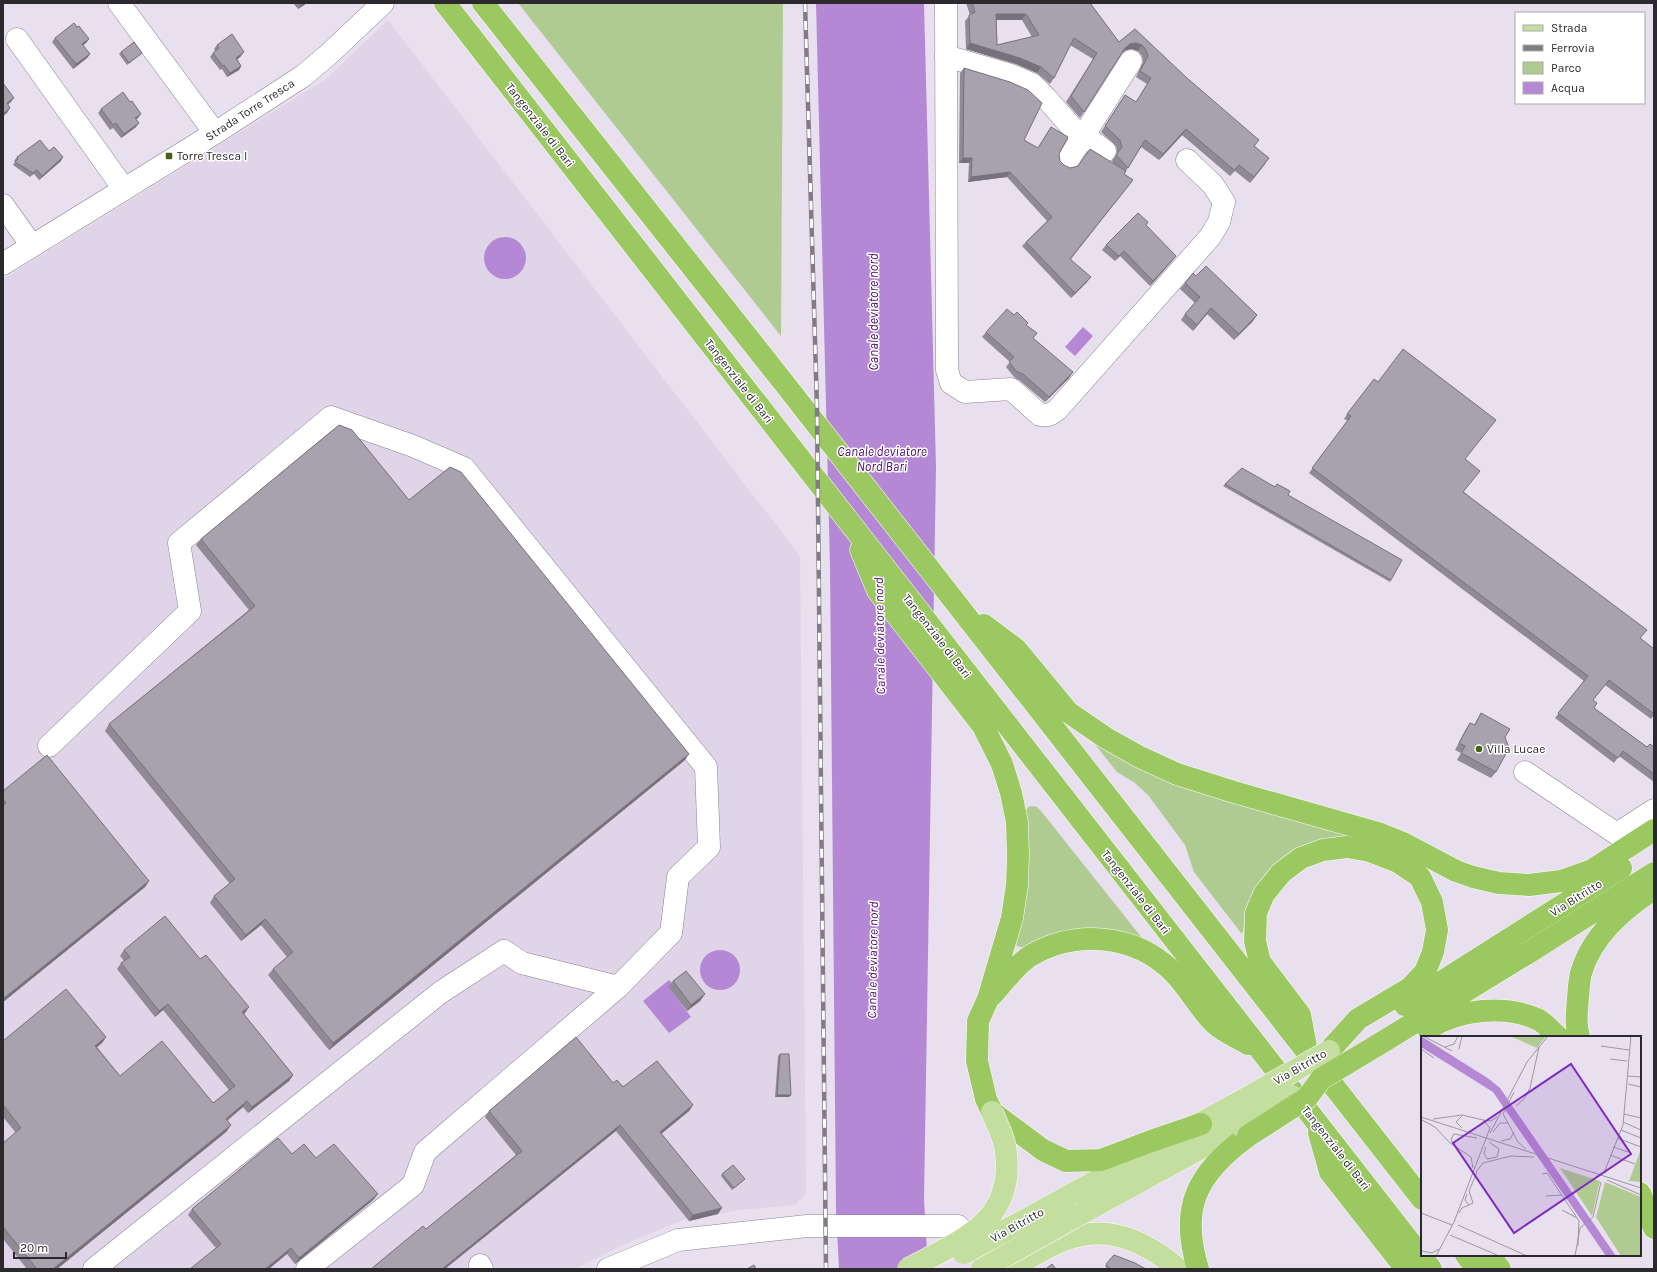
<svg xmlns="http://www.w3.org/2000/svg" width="1657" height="1272" viewBox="0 0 1657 1272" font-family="Karla,sans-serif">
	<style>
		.built { fill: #dfd4e8 }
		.green { fill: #b0cb91 }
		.water { fill: #b588d5 }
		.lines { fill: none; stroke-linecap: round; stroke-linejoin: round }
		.minor-casing { stroke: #8a8390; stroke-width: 23 }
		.major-casing { stroke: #fff; stroke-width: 23 }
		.highway-casing { stroke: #fff; stroke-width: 23 }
		.minor { stroke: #fff; stroke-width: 22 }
		.major { stroke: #c4dea0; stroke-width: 22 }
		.highway { stroke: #9cc861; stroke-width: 22 }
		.rail-casing { stroke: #817b84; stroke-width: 4.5 }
		.rail { stroke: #fff; stroke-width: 3; stroke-dasharray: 9; stroke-linecap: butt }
		.major-bridge-casing { stroke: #fff; stroke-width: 23; stroke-linecap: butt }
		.highway-bridge-casing { stroke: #fff; stroke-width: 23; stroke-linecap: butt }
		.major-bridge { stroke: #c4dea0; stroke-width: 22 }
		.highway-bridge { stroke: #9cc861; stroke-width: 22 }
		.wall { fill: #908a96; fill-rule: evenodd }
		.shaded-wall { fill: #76717a }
		.building { fill: #a8a1ae; stroke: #76717a; fill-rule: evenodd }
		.poi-dot { fill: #456215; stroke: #fff; stroke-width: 1.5 }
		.labels { text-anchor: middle; stroke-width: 3; stroke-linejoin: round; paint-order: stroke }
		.street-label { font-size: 12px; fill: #2c292e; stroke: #fff }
		.poi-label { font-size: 12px; fill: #2c292e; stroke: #fff; text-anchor: start }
		.water-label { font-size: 13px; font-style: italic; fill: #4b0c6a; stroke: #fff }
		.inset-road { fill: none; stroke: #9d97a1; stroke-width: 1 }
		.view { fill: #7b2cbf; fill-opacity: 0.15; stroke: #7b2cbf; stroke-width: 2 }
		.inset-edge { fill: none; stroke: #2c292e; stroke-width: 2 }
	</style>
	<rect width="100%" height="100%" fill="#e8e0ee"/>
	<!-- built -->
	<path class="built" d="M388 20 800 556 806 1194 795 1205 740 1210 683 1220 618 1247 575 1269H3V279L326 79Z"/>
	<!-- green -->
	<g class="green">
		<path d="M518 3H783L781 336Z"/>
		<path d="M1093 742 1354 835 1337 839 1245 914 1243 932 1241 933 1194 872 1185 845 1148 795 1135 783 1117 772Z"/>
		<path d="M1032 806 1037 807 1041 811 1142 938 1024 948 1017 946 1016 942 1025 812 1028 807Z"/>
	</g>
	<!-- water -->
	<g class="water">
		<path d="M816 3H924L936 467 924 1199 928 1269H839L836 1209 830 566Z"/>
		<circle cx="505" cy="258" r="21"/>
		<path d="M1083 327 1093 336 1075 356 1065 347Z"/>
		<circle cx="720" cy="970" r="20"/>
		<path d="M669 980 673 984 669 988 691 1017 669 1033 643 1001Z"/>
	</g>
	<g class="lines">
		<!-- minor casing -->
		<g class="minor-casing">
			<g id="minor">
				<path d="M119 3 215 133"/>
				<path d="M946 3 947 370 951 383 965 392 1011 389 1040 415H1049L1057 410 1210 237 1219 222 1224 202 1213 185 1187 160"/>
				<path d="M17 39 124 189"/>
				<path d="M946 56 1011 75 1032 84 1046 98 1076 132 1085 136 1105 151"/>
				<path d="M1068 160 1131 61"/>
				<path d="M3 205 32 246"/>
				<path d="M3 264 215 133 303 76 328 55 383 3"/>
				<path d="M49 746 190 611 179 543 331 417 413 446 464 468 706 767 709 847 678 877 671 933 618 987 425 1152 413 1185 307 1269"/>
				<path d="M1525 772 1617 834 1654 810"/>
				<path d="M480 1265 482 1269"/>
				<path d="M94 1269 441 992 504 951 522 963 618 987"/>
				<path d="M608 1269 678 1240 807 1226H958L979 1250"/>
			</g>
		</g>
		<!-- major casing -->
		<g class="major-casing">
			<g id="major">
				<path d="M1067 1197 1232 1106"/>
				<path d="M1082 1213 1241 1126"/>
				<path d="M1009 1269C1031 1258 1054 1241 1078 1236 1115 1227 1150 1245 1178 1269"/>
			</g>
		</g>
		<!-- highway casing -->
		<g class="highway-casing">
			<g id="highway">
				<path d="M445 3 1431 1269"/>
				<path d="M483 3 784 383 1422 1199"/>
				<path d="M861 550 878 591 983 726 1002 764 1011 793 1017 822 1018 856 1017 885 1012 918 988 999 978 1021 977 1061 986 1099 992 1112 1043 1150 1066 1161 1101 1160 1151 1141 1201 1124"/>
				<path d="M984 625 1016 649 1068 712 1106 738 1140 757 1177 774 1234 792 1378 833 1403 843 1456 871 1473 877 1499 883 1529 885 1561 881 1592 870 1654 830"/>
				<path d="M992 995C1003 983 1016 965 1030 956 1075 929 1135 934 1173 972 1188 987 1199 1008 1214 1023 1223 1032 1238 1038 1248 1044"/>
				<path d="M1405 1005 1621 868"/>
				<path d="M1428 1029C1458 1009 1506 1004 1539 1020 1546 1024 1552 1032 1558 1037"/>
				<path d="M1579 1037C1575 1023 1577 1012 1578 997 1579 989 1579 980 1581 973 1592 936 1621 911 1652 890"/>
				<path d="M1306 1046 1300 1015 1260 962 1255 941 1256 913 1264 894 1281 873 1301 858 1323 850 1347 847 1370 851 1398 862 1420 877 1432 902 1437 930 1433 952 1425 972 1410 988 1358 1019 1329 1051"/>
				<path d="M1376 1046 1528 953 1654 873"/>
				<path d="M1319 1133 1330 1172 1406 1269"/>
				<path d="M1640 1193 1654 1228"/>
				<path d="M1466 1255 1477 1269"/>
				<path d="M1489 1255 1500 1269"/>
				<path d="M1198 1269C1179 1207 1197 1173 1248 1136"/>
			</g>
		</g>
		<!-- minor -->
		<use href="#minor" class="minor"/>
		<!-- major -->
		<use href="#major" class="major"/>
		<!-- highway -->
		<use href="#highway" class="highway"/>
		<!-- rail casing -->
		<g class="rail-casing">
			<path id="rail" d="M805 3 817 408 826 1269"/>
		</g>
		<!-- rail -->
		<use href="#rail" class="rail"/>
		<!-- major-bridge casing -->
		<g class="major-bridge-casing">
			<g id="major-bridge">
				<path d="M1232 1106 1329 1051"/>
				<path d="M1241 1126 1292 1096"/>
				<path d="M964 1253 1067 1197"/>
				<path d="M908 1269C962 1240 1018 1221 1005 1146 1003 1135 996 1123 992 1112"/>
				<path d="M982 1269 1082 1213"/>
			</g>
		</g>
		<!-- highway-bridge casing -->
		<g class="highway-bridge-casing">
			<path id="highway-bridge" d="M1248 1136 1307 1098 1321 1079 1376 1046"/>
		</g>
		<!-- major-bridge -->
		<use href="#major-bridge" class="major-bridge"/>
		<!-- highway-bridge -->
		<use href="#highway-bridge" class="highway-bridge"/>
	</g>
	<!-- wall -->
	<g class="wall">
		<path d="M293 3H307L298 9Z"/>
		<path d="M966 3H1090L1119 42 1135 29 1255 146 1265 164 1250 183 1235 171 1230 176 1182 135 1159 160 1141 147 1124 174 1133 180 1071 259 1087 282 1071 298 1022 246 1047 221 1007 177 968 182 969 163H959L960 73 964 68 1024 140 1038 148 1051 127 1060 161 1064 165 1070 168 1113 163 1112 161 1117 153 1116 146 1101 132 1125 95 1136 102 1147 84 1136 77 1143 62 1142 56 1138 51 1132 49 1126 50 1122 53 1080 118 1066 102 1093 59 1070 45 1054 78 1050 84 1037 73 1016 64 966 49 965 21 970 15ZM996 20H1022L1032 37 997 45Z"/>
		<path d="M77 27 89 39 86 43 83 45 90 54 87 58 73 69 52 42 55 38Z"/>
		<path d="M217 45 241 56 237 60 241 66 239 70 227 77 222 69 220 70 210 57 213 53 215 51 214 49Z"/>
		<path d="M121 52 142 53 140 55 127 65 119 54Z"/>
		<path d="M101 109 138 118 136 119V127L121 138 113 128 110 130 98 113Z"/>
		<path d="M49 151 61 161 39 180 34 174 30 177 13 165 15 162 14 161 17 157Z"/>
		<path d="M1146 225 1172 261 1150 286 1120 256 1115 261 1102 250 1106 245Z"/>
		<path d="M1196 276 1253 321 1234 340 1207 314 1193 331 1181 320 1185 314 1195 303 1180 289 1185 283Z"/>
		<path d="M1014 315 1026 325 1033 339 1069 378 1045 402 1019 380 1014 377 1006 367 1010 362 982 337 986 332Z"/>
		<path d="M1347 414 1465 460 1464 492 1641 639 1654 649V715L1651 719 1605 685 1593 700 1594 708 1647 747H1654V782L1619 756 1614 763 1555 718 1584 681 1309 473 1348 421 1344 419Z"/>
		<path d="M1225 484 1275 487 1288 495 1391 580 1390 582 1223 486Z"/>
		<path d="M409 500 685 760 329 1050 268 975 273 969 287 957 261 925 241 941 210 903 214 896 230 884 105 731 109 724 249 610 196 545 201 539Z"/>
		<path d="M1481 713 1505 737 1496 772 1491 778 1457 760 1461 753 1455 750 1466 729 1470 723 1474 725Z"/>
		<path d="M3 791 149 881 145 887 3 1002Z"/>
		<path d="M124 950 200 959 245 1013 244 1014 293 1075 289 1081 248 1113 243 1107 227 1121 231 1125 226 1132 57 1269H27L3 1239V1143L16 1133 3 1117V1041L106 1037 102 1043 97 1047 120 1076 213 1103 229 1090 163 1010 155 1017 117 969 121 963 124 961 120 956Z"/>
		<path d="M673 981 705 994 700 1001 687 1011 668 987Z"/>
		<path d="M780 1054 789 1097H775L778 1056Z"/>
		<path d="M613 1083 693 1105 689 1111 661 1134 718 1214 689 1221 616 1131 426 1229 516 1155 485 1117 489 1111Z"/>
		<path d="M292 1154 316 1158 378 1194 373 1200 295 1264 287 1254 216 1248 188 1215 192 1209Z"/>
		<path d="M722 1174 743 1181 732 1190 721 1176Z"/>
		<path d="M1114 1255 1146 1269H1107L1105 1266Z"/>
	</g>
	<!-- shaded-wall -->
	<g class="shaded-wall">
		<path d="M304 3H307L298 9 301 5Z"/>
		<path d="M996 14H1026L1022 20H992Z"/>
		<path d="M89 39 86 43 79 48 82 44Z"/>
		<path d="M970 43 1020 58 1041 67 1037 73 1016 64 966 49Z"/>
		<path d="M1136 43 1142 45 1138 51 1132 49 1126 50 1121 54 1125 48 1130 44Z"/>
		<path d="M244 52 241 56 233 63 236 58Z"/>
		<path d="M90 54 87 58 73 69 76 64Z"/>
		<path d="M241 66 239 70 227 77 230 73Z"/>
		<path d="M14 98 11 102 4 108 7 103Z"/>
		<path d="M10 108 7 113 3 116V114Z"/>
		<path d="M141 114 138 118 132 122 135 118Z"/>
		<path d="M139 123 136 127 121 138 124 134Z"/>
		<path d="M1186 129 1182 135 1159 160 1163 154Z"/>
		<path d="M63 157 61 161 39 180 42 176Z"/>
		<path d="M963 158H972L969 163H959Z"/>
		<path d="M1269 158 1265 164 1250 183 1254 177Z"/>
		<path d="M1010 172 1007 177 968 182 971 177Z"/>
		<path d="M1124 251 1120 256 1115 261 1119 256Z"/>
		<path d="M1176 256 1172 261 1150 286 1153 281Z"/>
		<path d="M1091 277 1087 282 1071 298 1075 293Z"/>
		<path d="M1211 308 1207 314 1193 331 1197 325Z"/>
		<path d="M1257 315 1253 321 1234 340 1239 334Z"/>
		<path d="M1073 372 1069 378 1045 402 1049 397Z"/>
		<path d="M689 754 685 760 329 1050 333 1043Z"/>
		<path d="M149 881 145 887 3 1002V999Z"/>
		<path d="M265 919 261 925 241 941 246 935Z"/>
		<path d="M705 994 700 1001 687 1011 691 1005Z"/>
		<path d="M168 1004 163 1010 155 1017 159 1011Z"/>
		<path d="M249 1007 245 1013 238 1018 242 1012Z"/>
		<path d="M106 1037 102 1043 91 1052 95 1046Z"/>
		<path d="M293 1075 289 1081 248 1113 252 1107Z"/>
		<path d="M777 1095H791L789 1097H775Z"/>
		<path d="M247 1101 243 1107 221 1125 226 1119Z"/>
		<path d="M693 1105 689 1111 656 1138 660 1132Z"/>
		<path d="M231 1125 226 1132 57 1269H53Z"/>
		<path d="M620 1125 616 1131 445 1269H442Z"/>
		<path d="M378 1194 373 1200 295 1264 299 1258Z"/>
		<path d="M722 1208 718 1214 689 1221 693 1215Z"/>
		<path d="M291 1248 287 1254 269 1269H265Z"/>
	</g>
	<!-- building -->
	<g class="building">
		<path d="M972 3H1090L1119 42 1135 29 1187 78 1259 140 1254 146 1269 158 1254 177 1239 165 1234 170 1186 129 1163 154 1145 140 1128 168 1116 155 1122 147 1120 140 1105 126 1125 95 1136 102 1151 78 1140 71 1148 56 1146 50 1142 45 1136 43 1130 44 1125 48 1084 112 1071 96 1097 53 1074 38 1054 78 1041 67 1020 58 970 43 969 15 975 12ZM996 14H1026L1039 35 997 45Z"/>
		<path d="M74 23 77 27 79 26 89 39 82 44 90 54 76 64 55 38Z"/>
		<path d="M232 34 244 52 236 58 241 66 230 73 224 65 223 66 213 53 219 48 217 45Z"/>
		<path d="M134 42 142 53 129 63 121 52Z"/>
		<path d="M964 68 1010 82 1028 90 1042 103 1024 140 1038 148 1051 127 1068 137 1059 154 1060 161 1064 165 1070 168 1078 166 1090 149 1126 171 1124 174 1133 180 1070 259 1091 277 1075 293 1026 242 1052 217 1010 172 971 177 972 158H963Z"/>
		<path d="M3 83 14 98 7 103 10 108 3 114Z"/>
		<path d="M123 92 130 102 132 101 141 114 135 118 139 123 124 134 116 123 113 125 101 109Z"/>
		<path d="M40 140 49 151 54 147 63 157 42 176 37 170 33 173 15 162 18 159 17 157Z"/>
		<path d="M1138 213 1148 222 1146 225 1176 256 1153 281 1124 251 1119 256 1106 245Z"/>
		<path d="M1206 266 1257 315 1239 334 1211 308 1197 325 1185 314 1200 297 1185 283 1193 273 1196 276Z"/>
		<path d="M1007 309 1014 315 1017 312 1028 323 1026 325 1037 333 1033 338 1073 372 1049 397 1023 374 1017 372 1009 362 1014 357 986 332Z"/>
		<path d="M1403 349 1496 420 1465 459 1480 471 1463 492 1647 630 1640 638 1654 649V714L1609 680 1593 700 1597 703 1594 708 1647 747 1650 744 1654 747V774L1623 751 1618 758 1558 713 1588 676 1312 468 1351 416 1347 414 1374 379 1378 382Z"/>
		<path d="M339 425 352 430 409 500 450 467 461 472 689 754 333 1043 273 969 293 952 265 919 246 935 214 896 235 879 109 724 255 606 201 539Z"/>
		<path d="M1242 468 1275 487 1277 484 1290 491 1288 495 1402 560 1391 580 1225 484Z"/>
		<path d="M1481 713 1510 729 1505 737 1509 748 1496 772 1461 753 1465 746 1459 743 1470 723 1475 725Z"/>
		<path d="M47 755 149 881 3 999V806L6 803 3 799V791Z"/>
		<path d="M165 916 200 959 206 955 249 1007 242 1012 293 1075 252 1107 247 1101 226 1119 231 1125 53 1269H37L3 1227V1143L21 1128 3 1105V1041L66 989 106 1037 95 1046 120 1076 162 1041 213 1103 235 1086 168 1004 159 1011 121 963 130 957 124 950Z"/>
		<path d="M686 971 705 994 691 1005 673 981Z"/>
		<path d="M576 1037 613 1083 617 1080 623 1087 657 1061 693 1105 660 1132 722 1208 693 1215 620 1125 442 1269H371L423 1226 426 1229 522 1151 489 1111Z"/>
		<path d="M780 1054H789L791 1095H777Z"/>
		<path d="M278 1138 292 1154 304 1144 316 1158 334 1144 378 1194 299 1258 291 1248 265 1269H190L221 1244 192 1209Z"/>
		<path d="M733 1165 745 1179 734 1188 722 1174Z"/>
		<path d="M1114 1255 1135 1263 1146 1269H1110L1106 1264Z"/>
		<path d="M1052 1264 1056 1269H1046Z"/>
		<path d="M754 1265 756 1269H747Z"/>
	</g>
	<!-- markers -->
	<g class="poi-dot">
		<rect x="165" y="152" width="8" height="8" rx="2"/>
		<circle cx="1479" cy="749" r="4"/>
	</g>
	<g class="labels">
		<!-- street labels -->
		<g class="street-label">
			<text transform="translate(250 110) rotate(-33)" y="4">Strada Torre Tresca</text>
			<text transform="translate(540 125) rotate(52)" y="4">Tangenziale di Bari</text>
			<text transform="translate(739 381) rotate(52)" y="4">Tangenziale di Bari</text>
			<text transform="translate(937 636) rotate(52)" y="4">Tangenziale di Bari</text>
			<text transform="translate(1136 892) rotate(52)" y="4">Tangenziale di Bari</text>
			<text transform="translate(1576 898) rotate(-32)" y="4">Via Bitritto</text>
			<text transform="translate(1300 1067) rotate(-30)" y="4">Via Bitritto</text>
			<text transform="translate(1336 1148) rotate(52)" y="4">Tangenziale di Bari</text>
			<text transform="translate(1017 1225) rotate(-29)" y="4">Via Bitritto</text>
		</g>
		<!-- poi labels -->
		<g class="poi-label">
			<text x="177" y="160">Torre Tresca I</text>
			<text x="1487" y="753">Villa Lucae</text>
		</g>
		<!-- water labels -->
		<g class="water-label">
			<text transform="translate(873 312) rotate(-90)" y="5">Canale deviatore nord</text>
			<text x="882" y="456">Canale deviatore<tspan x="882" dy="15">Nord Bari</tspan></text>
			<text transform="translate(879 636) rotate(-91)" y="5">Canale deviatore nord</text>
			<text transform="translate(872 960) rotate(-89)" y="5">Canale deviatore nord</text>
		</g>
	</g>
	<!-- overview -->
	<g transform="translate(1421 1036)">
		<rect width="220" height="220" fill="#e8e0ee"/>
		<path d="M89 0H125L116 12ZM220 113V146L208 145ZM139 132 179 145 171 180ZM184 146 220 161V220H200L175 181Z" fill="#b0cb91"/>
		<path d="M0 0 68 43 79 52 195 220H185L72 56 0 11Z" fill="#b588d5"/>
		<path class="inset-road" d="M2 0 31 15M180 10 208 14M24 11 33 8 37 0M0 13 13 22M38 13 41 0M189 23 206 25M207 40 220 41M207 48 220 51M95 70 103 63 109 52 118 11M203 78 220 82M0 81 220 152M12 83 41 79 62 84 69 92 33 186 15 220M1 84 14 91 29 107 50 121 52 132M62 84 70 85 76 81M202 86 220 94M87 87 82 78 93 56M41 92 35 86 41 80M200 94 220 102M72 96 79 87H87L97 106 105 113M69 97 106 26 127 0M196 102 220 111M80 105 89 103 93 96M32 108 30 103 33 98 56 102M65 111 63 117 66 123 76 121 78 113 68 106M192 111 207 116M189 119 214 128M55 136 62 127 90 120 113 121M183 137 202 89 210 0M121 138 126 137 158 185 157 210M186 144 220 159M125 160 141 159M48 169 52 167 48 155 56 136M141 174 156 182M0 177 31 189M38 177 41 172 48 169 44 164 46 158M37 189 106 220M29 199 76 219M1 215 11 217 18 213M154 220 159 192 172 181 180 146"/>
		<path class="view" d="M150 28 210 118 93 197 32 107Z"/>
		<rect width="220" height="220" class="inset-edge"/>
	</g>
	<!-- border -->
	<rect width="1657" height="1272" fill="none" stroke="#2c292e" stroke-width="8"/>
	<!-- legend -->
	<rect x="1515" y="12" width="130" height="92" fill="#ffffff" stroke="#aba9ab"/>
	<rect x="1523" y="25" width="20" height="6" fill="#c4dea0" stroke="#aba9ab"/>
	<text x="1551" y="32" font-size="12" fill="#2c292e">Strada</text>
	<rect x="1523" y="45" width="20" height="6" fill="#817b84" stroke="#aba9ab"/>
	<text x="1551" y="52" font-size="12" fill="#2c292e">Ferrovia</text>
	<rect x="1523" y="62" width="20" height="12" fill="#b0cb91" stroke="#aba9ab"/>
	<text x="1551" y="72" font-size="12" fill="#2c292e">Parco</text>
	<rect x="1523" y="82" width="20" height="12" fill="#b588d5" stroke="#aba9ab"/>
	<text x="1551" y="92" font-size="12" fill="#2c292e">Acqua</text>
	<!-- scale -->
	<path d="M14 1252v6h52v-6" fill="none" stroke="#2c292e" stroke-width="2"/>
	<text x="20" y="1252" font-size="12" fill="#2c292e" stroke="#ffffff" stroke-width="3" paint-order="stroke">20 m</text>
</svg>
